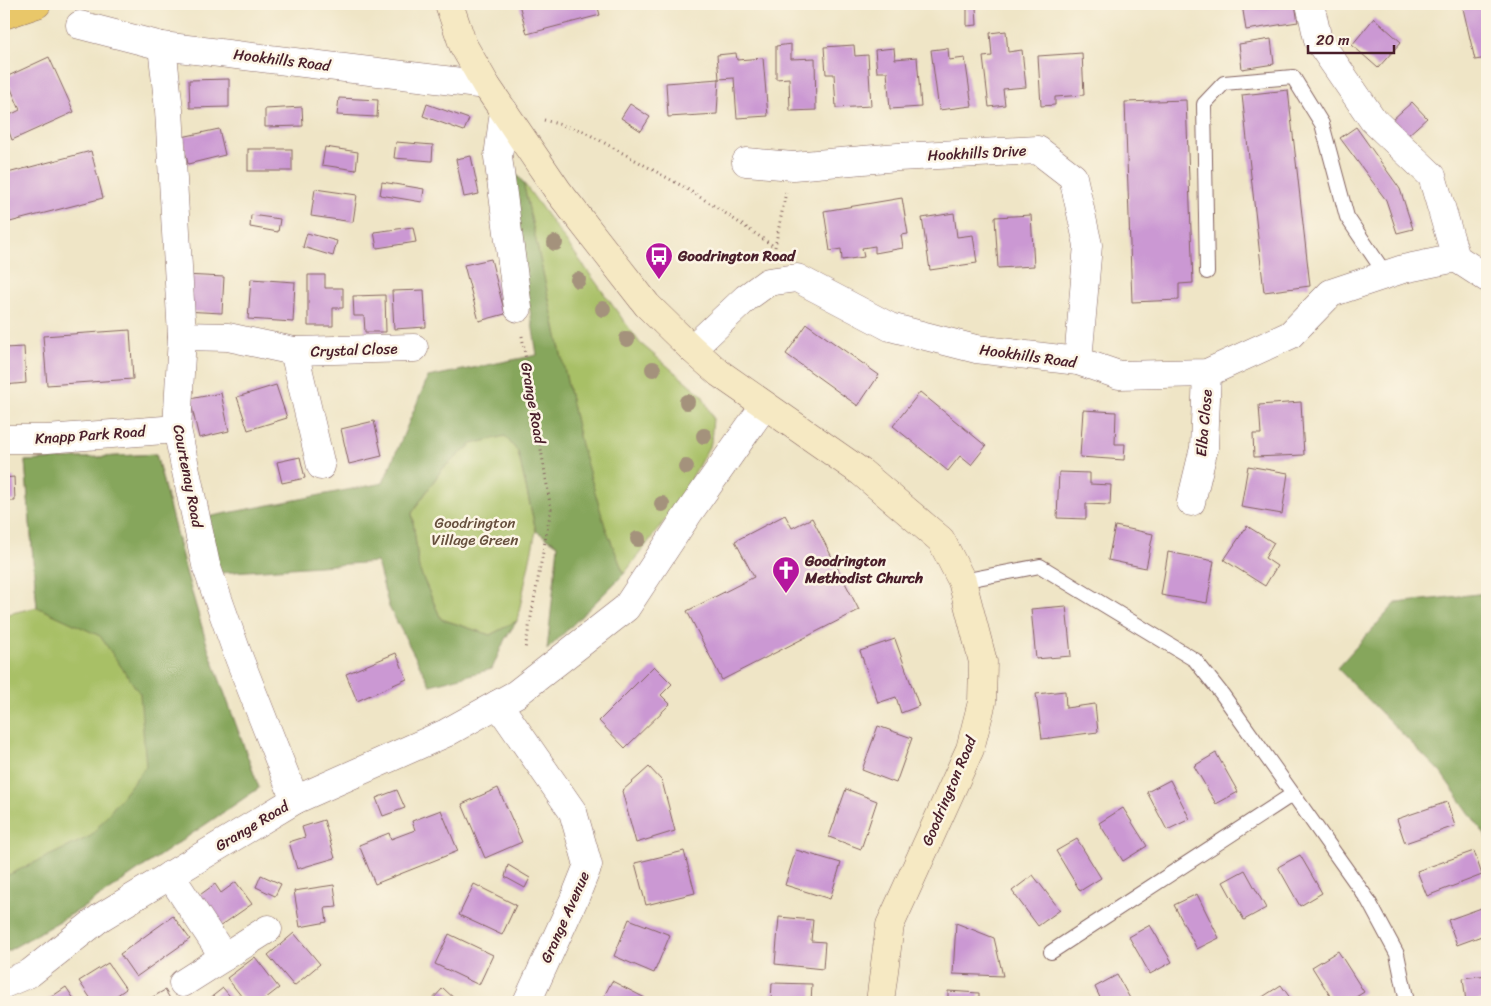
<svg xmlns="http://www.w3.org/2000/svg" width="1491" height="1006" viewBox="0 0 1491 1006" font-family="Sriracha,sans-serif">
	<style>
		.green { fill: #a8c066; stroke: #797048 }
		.forest { fill: #86a65b; stroke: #686243 }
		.building { fill: #cb98d3 }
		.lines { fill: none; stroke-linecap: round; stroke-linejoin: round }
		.lane-casing { stroke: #846461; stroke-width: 16 }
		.street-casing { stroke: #846461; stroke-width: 29 }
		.secondary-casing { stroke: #846461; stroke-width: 29 }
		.primary-casing { stroke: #846461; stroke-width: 29 }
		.path { stroke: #846461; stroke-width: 3; stroke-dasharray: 1 4; stroke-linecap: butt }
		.lane { stroke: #fff; stroke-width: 14 }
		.street { stroke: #fff; stroke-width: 28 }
		.secondary { stroke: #f6e9c3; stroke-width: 28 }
		.primary { stroke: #e9c769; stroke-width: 28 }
		.tree { fill: #a4927b }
		.labels { text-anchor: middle; stroke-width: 5; stroke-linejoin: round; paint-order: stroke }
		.street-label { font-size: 15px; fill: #4a1f2b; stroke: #fcf5e5 }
		.poi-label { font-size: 15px; font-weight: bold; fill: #4a1f2b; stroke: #fcf5e5; text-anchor: start }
		.park-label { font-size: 15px; fill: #664f3d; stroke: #fcf5e5 }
	</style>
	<rect width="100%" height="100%" fill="#fcf5e5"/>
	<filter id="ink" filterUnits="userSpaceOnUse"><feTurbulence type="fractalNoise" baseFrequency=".02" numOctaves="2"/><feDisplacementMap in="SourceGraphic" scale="10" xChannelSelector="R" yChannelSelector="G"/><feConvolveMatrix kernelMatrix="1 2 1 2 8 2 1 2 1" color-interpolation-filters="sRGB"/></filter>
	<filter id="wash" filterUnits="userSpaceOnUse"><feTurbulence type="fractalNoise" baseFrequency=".0096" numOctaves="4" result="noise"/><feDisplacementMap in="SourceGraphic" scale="20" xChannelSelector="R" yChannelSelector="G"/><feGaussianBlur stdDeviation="1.12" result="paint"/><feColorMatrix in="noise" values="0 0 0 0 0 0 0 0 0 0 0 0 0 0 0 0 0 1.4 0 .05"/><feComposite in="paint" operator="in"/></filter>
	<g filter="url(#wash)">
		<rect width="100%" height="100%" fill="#efe5c6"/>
		<!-- green -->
		<g class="green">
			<path d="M523 182 640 343 702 395 713 418 711 443 678 503 624 574 605 527 581 445Z"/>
			<path d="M505 435 518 452 536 531 517 621 490 635 441 619 419 569 412 513 442 469 472 444Z"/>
			<path d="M156 454 186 572 208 648 259 788 84 907 4 953V615L37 607 25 461Z"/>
		</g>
		<!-- forest -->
		<g class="forest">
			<path d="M507 163 523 182 581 445 605 526 624 574 547 650 558 545 536 531 518 452 505 436 472 444 442 469 412 513 419 569 441 619 490 635 517 621 505 639 492 669 430 685 389 607 377 562 219 573 207 517 383 483 428 377 537 355Z"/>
			<path d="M156 454 186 572 208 648 259 788 84 907 4 953V877L91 836 146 766 140 694 100 636 37 607 25 461Z"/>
			<path d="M1487 593V838L1441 773 1337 668 1396 603Z"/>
		</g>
		<g id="blocks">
			<!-- building -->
			<g class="building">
				<path d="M519 4H597L600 15 527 34Z"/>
				<path d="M1242 4H1295L1298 22 1246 30Z"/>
				<path d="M1462 4H1487V58L1475 60Z"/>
				<path d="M976 7 977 25 967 26V8Z"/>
				<path d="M1374 18 1401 42 1378 68 1352 45Z"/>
				<path d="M1006 31 1008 52 1022 50 1026 87 1003 89 1005 105 989 107 983 57 992 56 990 33Z"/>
				<path d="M1271 39 1274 64 1242 69 1239 44Z"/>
				<path d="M791 44V59L815 58 816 110 790 111 789 78 776 79V46Z"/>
				<path d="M854 45 855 56 868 55 871 106 836 108 834 74H826L824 47Z"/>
				<path d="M894 48 895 59 917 57 921 107 890 109 887 72H877L875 50Z"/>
				<path d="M948 48 949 60 965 58 972 106 939 110 931 50Z"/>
				<path d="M736 53 737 60 763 58 768 116 737 118 734 78 719 79 717 55Z"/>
				<path d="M1082 53 1084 95 1055 97V105L1041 106 1038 56Z"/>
				<path d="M49 57 74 112 12 140 4 118 20 110 6 77Z"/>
				<path d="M229 79V107L190 108 189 80Z"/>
				<path d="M719 79 717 114 668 117 666 83Z"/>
				<path d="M1288 90 1310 286 1264 292 1242 95Z"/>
				<path d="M339 98 378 100 377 117 337 115Z"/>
				<path d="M1186 100 1193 283 1179 284V300L1132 302 1125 102Z"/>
				<path d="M1412 102 1427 118 1407 136 1392 120Z"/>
				<path d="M427 104 469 119 464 131 423 116Z"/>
				<path d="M630 104 650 117 641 131 621 118Z"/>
				<path d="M302 107 303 126 265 127V109Z"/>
				<path d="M1356 127 1400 189 1413 229 1397 233 1386 200 1340 138Z"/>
				<path d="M219 129 225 155 188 164 182 137Z"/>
				<path d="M396 142 433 145 432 161 394 158Z"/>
				<path d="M325 147 358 152 356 170 322 165Z"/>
				<rect x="248" y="149" width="44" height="22"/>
				<path d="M91 151 103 198 6 223 4 213V174Z"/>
				<path d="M471 156 479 194 464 197 456 159Z"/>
				<path d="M382 182 424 189 422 202 380 195Z"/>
				<path d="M315 189 357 195 353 222 311 216Z"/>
				<path d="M902 198 908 234 901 235 903 248 875 253V246L862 248 864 257 842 260 841 249 830 251 824 211Z"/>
				<path d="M954 213 957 237 973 235 977 263 930 270 922 218Z"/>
				<path d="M251 215 280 219 278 232 250 227Z"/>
				<path d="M1031 215 1034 266 998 268 995 217Z"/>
				<path d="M413 227 416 242 377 248 374 232Z"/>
				<path d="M307 233 337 241 333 256 303 247Z"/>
				<path d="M491 259 505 314 479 321 464 265Z"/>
				<path d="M184 275 224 277 222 313 183 311Z"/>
				<path d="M308 275H325V288H343V308H333V326H308Z"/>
				<path d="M251 279 295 282 293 322 248 319Z"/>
				<path d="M424 290 426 327 394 329 392 291Z"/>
				<path d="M385 295 386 332H365L364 316H354L353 296Z"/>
				<path d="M807 324 879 375 858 406 786 354Z"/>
				<path d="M130 330 133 379 47 385 43 336Z"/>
				<path d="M24 347 26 383 4 385V348Z"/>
				<path d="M276 385 287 418 248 430 237 397Z"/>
				<path d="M920 392 986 446 971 465 960 456 948 471 893 426Z"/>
				<path d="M221 393 229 431 199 438 190 399Z"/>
				<path d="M1301 402 1304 455 1254 457 1253 434H1261L1259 405Z"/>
				<path d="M1083 410 1116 412 1115 444H1125L1124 460 1080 457Z"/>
				<path d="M374 421 382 456 349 464 341 429Z"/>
				<path d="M300 457 305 478 282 483 277 462Z"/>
				<path d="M1248 466 1288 473 1282 514 1241 507Z"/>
				<path d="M1059 472 1090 473V484L1111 485 1110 505 1086 504V519L1057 518Z"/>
				<path d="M14 477 15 501H4V478Z"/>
				<path d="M785 515 792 528 812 518 859 610 722 680 687 611 754 577 735 541Z"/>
				<path d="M1115 526 1153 534 1146 568 1108 560Z"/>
				<path d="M1247 526 1274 543 1265 558 1277 566 1265 586 1224 560Z"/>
				<path d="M1168 552 1214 561 1207 603 1161 595Z"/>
				<path d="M1066 606 1071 656 1036 659 1031 609Z"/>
				<path d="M895 639 919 706 901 713 896 697 878 703 860 651Z"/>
				<path d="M396 653 407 679 357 701 346 674Z"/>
				<path d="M654 666 672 684 661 695 670 704 625 748 599 721Z"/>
				<path d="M1065 691 1066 708 1095 704 1098 732 1042 739 1036 694Z"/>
				<path d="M878 726 912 738 896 783 862 770Z"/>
				<path d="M1216 753 1238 792 1216 804 1194 766Z"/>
				<path d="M649 767 662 781 675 831 636 843 622 791Z"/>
				<path d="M1170 780 1190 819 1167 830 1147 792Z"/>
				<path d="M498 788 522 842 485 858 462 804Z"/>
				<path d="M846 789 877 801 861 849 829 837Z"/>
				<path d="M397 790 405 808 383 816 376 798Z"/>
				<path d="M1447 802 1455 826 1405 843 1397 819Z"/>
				<path d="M1123 808 1147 846 1123 861 1099 823Z"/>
				<path d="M441 810 458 851 375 884 359 845 389 833 391 839 415 830 412 821Z"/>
				<path d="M324 820 335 858 297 869 289 842 305 837 302 827Z"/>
				<path d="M1077 839 1101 878 1080 891 1056 851Z"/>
				<path d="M796 850 841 863 830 899 785 885Z"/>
				<path d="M684 851 695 893 646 905 635 863Z"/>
				<path d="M1474 851 1482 875 1427 896 1417 871Z"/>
				<path d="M1300 855 1322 893 1300 906 1278 867Z"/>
				<path d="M508 865 530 878 525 888 505 877Z"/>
				<path d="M1245 870 1266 908 1244 920 1223 882Z"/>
				<path d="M261 875 281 884 275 896 256 887Z"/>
				<path d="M1033 875 1060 910 1038 926 1012 891Z"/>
				<path d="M236 882 252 904 219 927 197 897 215 884 221 893Z"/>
				<path d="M474 884 516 905 502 935 459 915Z"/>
				<path d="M334 885 337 907 325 908 327 922 300 927 294 891Z"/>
				<path d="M1197 894 1219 938 1197 949 1174 905Z"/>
				<path d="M1487 906V934L1457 945 1448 920Z"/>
				<path d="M173 916 190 939 136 977 120 954Z"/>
				<path d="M779 917 813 920 811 941 825 942 823 969 775 964Z"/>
				<path d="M629 919 670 935 654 973 614 956Z"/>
				<path d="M956 923 994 938 1003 976 953 974Z"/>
				<path d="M1150 925 1172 962 1150 974 1129 937Z"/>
				<path d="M294 933 320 964 294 986 268 955Z"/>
				<path d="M449 934 493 955 479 985 435 964Z"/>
				<path d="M1338 951 1364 992 1348 1002H1334L1312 967Z"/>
				<path d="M255 957 279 988 261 1002H246L227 978Z"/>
				<path d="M108 963 126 989 113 998 115 1002H93L79 981Z"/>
				<path d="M1117 975 1132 1002H1102L1095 987Z"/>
				<path d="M1487 975V999L1466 1002 1463 978Z"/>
				<path d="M612 981 645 998 643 1002H601Z"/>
				<path d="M772 983 812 984 811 1002H771Z"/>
				<path d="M1281 985 1293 1002H1264L1261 998Z"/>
				<path d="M66 987 76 1002H44Z"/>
				<path d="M223 988 235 1002H205Z"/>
				<path d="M443 988 458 1002H430Z"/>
				<path d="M165 990 172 1002H144Z"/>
				<path d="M948 991 979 993V1002H948Z"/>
			</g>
		</g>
	</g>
	<g filter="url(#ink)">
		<use href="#blocks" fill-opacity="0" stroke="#846461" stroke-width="1"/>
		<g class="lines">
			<!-- lane casing -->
			<g class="lane-casing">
				<g id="lane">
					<path d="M1207 272 1204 104 1224 83 1293 77 1322 124 1347 217 1386 275"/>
					<path d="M962 581 1040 566 1195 660 1222 694 1368 900 1397 954 1407 1002"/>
					<path d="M1051 952 1293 794"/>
				</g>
			</g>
			<!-- street casing -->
			<g class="street-casing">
				<g id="street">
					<path d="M1310 4 1318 40 1373 120 1432 176 1456 258"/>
					<path d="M80 25 162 46 486 85"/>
					<path d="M162 46 169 110 182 336 177 429 206 565 239 658 295 800"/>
					<path d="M504 111 498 157 518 308"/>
					<path d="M746 162 793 166 898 157 1038 150 1073 177 1088 245 1078 361"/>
					<path d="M182 336 228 337 294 351 414 348"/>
					<path d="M692 349 746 298 768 282 797 278 890 327 976 349 1078 361 1119 375 1207 373 1290 335 1331 293 1403 269 1456 258 1487 278"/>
					<path d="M294 351 321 466"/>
					<path d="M4 439H47L177 429"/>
					<path d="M1191 502 1204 448 1207 373"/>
					<path d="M498 704 573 812 588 865 576 895 527 1002"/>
					<path d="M170 875 224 957"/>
					<path d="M183 983 268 929"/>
					<path d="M4 984 30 973 101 917 295 800 446 733 516 694 626 608 688 514 764 406"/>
				</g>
			</g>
			<!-- secondary casing -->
			<g class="secondary-casing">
				<path id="secondary" d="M449 4 463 45 486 85 558 191 647 305 692 349 719 373 861 472 941 540 962 581 983 662 982 702 970 749 890 925 880 1002"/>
			</g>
			<!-- primary casing -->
			<g class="primary-casing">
				<path id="primary" d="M4 15 37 4"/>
			</g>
			<!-- path -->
			<g class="path">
				<path d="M544 120 583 131 682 186 716 207 775 247"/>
				<path d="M775 247 786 192"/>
				<path d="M522 336 551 509 525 649"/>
			</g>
			<!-- lane -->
			<use href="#lane" class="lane"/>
			<!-- street -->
			<use href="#street" class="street"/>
			<!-- secondary -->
			<use href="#secondary" class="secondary"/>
			<!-- primary -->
			<use href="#primary" class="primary"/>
		</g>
		<!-- trees -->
		<g class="tree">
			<circle cx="555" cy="243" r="8"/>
			<circle cx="578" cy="280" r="8"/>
			<circle cx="603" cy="309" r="8"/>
			<circle cx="627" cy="339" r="8"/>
			<circle cx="653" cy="369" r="8"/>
			<circle cx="687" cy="402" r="8"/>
			<circle cx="704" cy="436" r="8"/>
			<circle cx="686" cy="467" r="8"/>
			<circle cx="662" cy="504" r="8"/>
			<circle cx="638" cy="539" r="8"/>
		</g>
	</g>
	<!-- icons -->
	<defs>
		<g id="bus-pin" transform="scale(1.4375)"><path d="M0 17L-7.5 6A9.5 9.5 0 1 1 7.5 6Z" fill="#b5179e" stroke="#fcf5e5"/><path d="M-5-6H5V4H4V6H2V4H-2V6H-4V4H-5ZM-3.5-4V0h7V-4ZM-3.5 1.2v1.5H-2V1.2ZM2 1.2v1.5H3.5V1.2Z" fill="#fff"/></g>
		<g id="church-pin" transform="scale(1.4375)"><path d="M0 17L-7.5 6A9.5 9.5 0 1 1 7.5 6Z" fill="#b5179e" stroke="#fcf5e5"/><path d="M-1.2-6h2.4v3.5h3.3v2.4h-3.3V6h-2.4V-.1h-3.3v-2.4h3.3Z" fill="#fff"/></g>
	</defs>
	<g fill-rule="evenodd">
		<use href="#bus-pin" x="659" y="256"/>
		<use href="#church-pin" x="786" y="570"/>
	</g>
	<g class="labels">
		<!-- street labels -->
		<g class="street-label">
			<text transform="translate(282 60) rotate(7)" y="5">Hookhills Road</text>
			<text transform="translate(977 153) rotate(-3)" y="5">Hookhills Drive</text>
			<text transform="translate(354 350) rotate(-2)" y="5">Crystal Close</text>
			<text transform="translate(1028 356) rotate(8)" y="5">Hookhills Road</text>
			<text transform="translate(533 403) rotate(80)" y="5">Grange Road</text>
			<text transform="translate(1204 423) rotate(-85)" y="5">Elba Close</text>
			<text transform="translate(90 435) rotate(-4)" y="5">Knapp Park Road</text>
			<text transform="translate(188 476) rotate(79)" y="5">Courtenay Road</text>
			<text transform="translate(949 791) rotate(-67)" y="5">Goodrington Road</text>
			<text transform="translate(252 826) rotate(-31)" y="5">Grange Road</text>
			<text transform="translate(565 917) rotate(-66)" y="5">Grange Avenue</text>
		</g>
		<!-- poi labels -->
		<g class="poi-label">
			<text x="678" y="261">Goodrington Road</text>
			<text x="805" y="566">Goodrington<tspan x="805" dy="17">Methodist Church</tspan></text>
		</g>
		<!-- park labels -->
		<g class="park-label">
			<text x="475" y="528">Goodrington<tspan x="475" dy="17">Village Green</tspan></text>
		</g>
	</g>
	<!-- margin -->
	<rect width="1491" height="1006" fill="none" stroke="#fcf5e5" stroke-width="20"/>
	<!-- scale -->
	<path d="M1308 45v8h86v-8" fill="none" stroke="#4a1f2b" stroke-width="2.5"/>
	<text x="1316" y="45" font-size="15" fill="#4a1f2b" stroke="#fcf5e5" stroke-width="4" paint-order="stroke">20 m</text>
</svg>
